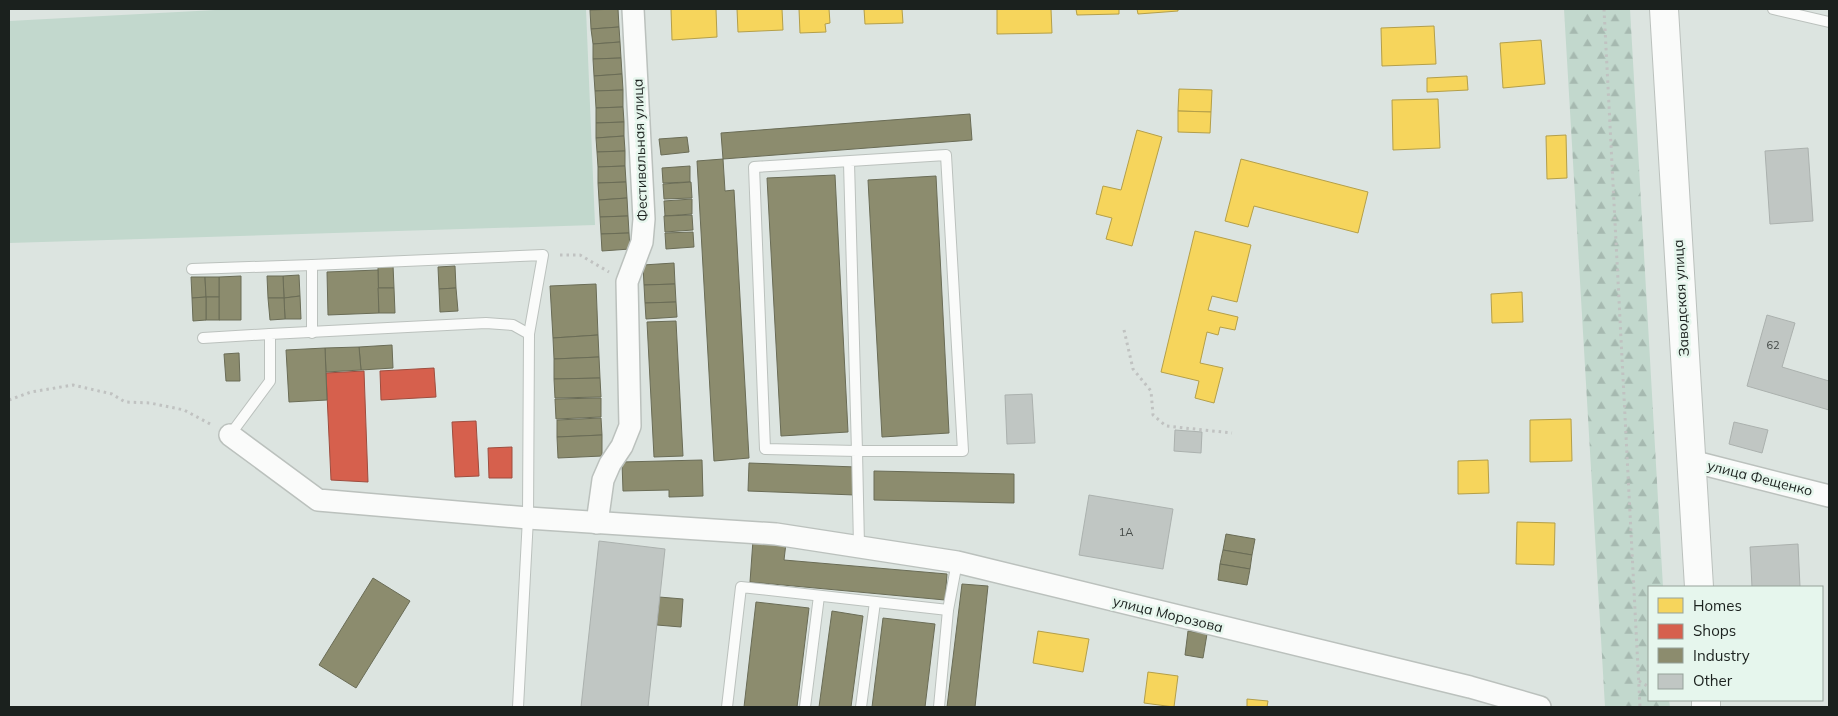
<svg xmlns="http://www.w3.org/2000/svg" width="1838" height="716" viewBox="0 0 1838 716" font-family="Mulish,sans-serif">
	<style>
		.forest { fill: url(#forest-firs) }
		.garden { fill: #c2d8cd }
		.homes { fill: #f6d55c; stroke: #b49f49 }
		.shops { fill: #d6604d; stroke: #9e4d3f }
		.industry { fill: #8c8c6e; stroke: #6a6c56 }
		.building { fill: #c0c6c3; stroke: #abb1ae }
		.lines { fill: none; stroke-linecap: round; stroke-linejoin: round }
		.lane-casing { stroke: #bbc1bd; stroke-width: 12 }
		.street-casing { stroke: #bbc1bd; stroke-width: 24 }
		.secondary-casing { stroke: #bbc1bd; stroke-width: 30 }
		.path { stroke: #c0c2c1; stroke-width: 3; stroke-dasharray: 2.5 4; stroke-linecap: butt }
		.lane { stroke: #fafbfa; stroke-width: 10 }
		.street { stroke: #fafbfa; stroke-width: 21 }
		.secondary { stroke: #fafbfa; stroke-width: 28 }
		.labels { text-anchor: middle; stroke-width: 5; stroke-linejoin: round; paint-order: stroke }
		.number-label { font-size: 11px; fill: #444a47 }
		.street-label { font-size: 14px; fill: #1b211e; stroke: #e6f6ed }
	</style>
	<defs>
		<pattern id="forest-firs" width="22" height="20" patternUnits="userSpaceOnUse" patternTransform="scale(1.25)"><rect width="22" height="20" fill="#c2d8cd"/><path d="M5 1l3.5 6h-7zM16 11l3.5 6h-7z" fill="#a6b9b0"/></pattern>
	</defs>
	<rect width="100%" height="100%" fill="#dce4e0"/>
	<!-- forest -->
	<path class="forest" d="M1564 9H1630L1663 587H1649V700H1669L1670 707H1605Z"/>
	<!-- garden -->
	<path class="garden" d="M234 9H586L595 225 9 243V21Z"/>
	<!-- homes -->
	<g class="homes">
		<path d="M671 9H716L717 37 672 40Z"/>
		<path d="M737 9H782L783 30 738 32Z"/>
		<path d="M799 9H829L830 23 825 24 826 32 800 33Z"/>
		<path d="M864 9H902L903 23 865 24Z"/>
		<path d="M997 9H1051L1052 33 997 34Z"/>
		<path d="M1076 9H1119V14L1077 15Z"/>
		<path d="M1137 9H1178V11L1138 14Z"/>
		<path d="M1434 26 1436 64 1382 66 1381 28Z"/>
		<path d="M1541 40 1545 84 1503 88 1500 43Z"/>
		<path d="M1467 76 1468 90 1427 92V78Z"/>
		<path d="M1179 89 1212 90 1211 112 1178 111Z"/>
		<path d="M1438 99 1440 148 1393 150 1392 100Z"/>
		<path d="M1178 111 1211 112 1210 133 1178 132Z"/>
		<path d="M1137 130 1162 137 1132 246 1106 239 1112 218 1096 214 1103 186 1121 190Z"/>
		<path d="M1566 135 1567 178 1547 179 1546 136Z"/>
		<path d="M1241 159 1368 192 1358 233 1254 206 1248 227 1225 221Z"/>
		<path d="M1195 231 1251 245 1237 302 1212 296 1208 310 1238 317 1235 330 1220 327 1218 335 1207 332 1200 363 1223 368 1214 403 1195 398 1199 381 1161 372Z"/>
		<path d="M1522 292 1523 322 1492 323 1491 294Z"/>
		<path d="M1571 419 1572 461 1530 462V420Z"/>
		<path d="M1488 460 1489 493 1458 494V461Z"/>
		<path d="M1517 522 1555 523 1554 565 1516 564Z"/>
		<path d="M1038 631 1089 639 1083 672 1033 663Z"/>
		<path d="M1148 672 1178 676 1174 707 1144 703Z"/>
		<path d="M1247 699 1268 701 1267 707H1247Z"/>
	</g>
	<!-- shops -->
	<g class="shops">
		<path d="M434 368 436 397 381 400 380 371Z"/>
		<path d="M364 371 368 482 331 480 326 373Z"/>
		<path d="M476 421 479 476 455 477 452 422Z"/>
		<path d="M512 447V478H489L488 448Z"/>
	</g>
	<!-- industry -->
	<g class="industry">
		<path d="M618 9 619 27 591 29 590 10Z"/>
		<path d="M619 27 620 42 593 44 591 29Z"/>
		<path d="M620 42 621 58 593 59V44Z"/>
		<path d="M621 58 622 74 594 76 593 59Z"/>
		<path d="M622 74 623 90 595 91 594 76Z"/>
		<path d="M623 90V107L596 108 595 91Z"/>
		<path d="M623 107 624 122 596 123V108Z"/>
		<path d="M970 114 972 140 723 159 721 133Z"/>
		<path d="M624 122V136L596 138V123Z"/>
		<path d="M624 136 625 151 597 152 596 138Z"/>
		<path d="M687 137 689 152 661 155 659 139Z"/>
		<path d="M625 151V166L598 167 597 152Z"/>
		<path d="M723 159 725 191 734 190 749 458 714 461 697 161Z"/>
		<path d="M625 166 626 182 598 183V167Z"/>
		<path d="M690 166V182L663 183 662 168Z"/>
		<path d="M835 175 848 432 781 436 767 178Z"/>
		<path d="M936 176 949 433 882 437 868 180Z"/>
		<path d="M626 182 627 198 599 200 598 183Z"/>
		<path d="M691 182 692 198 664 199 663 184Z"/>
		<path d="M627 198 628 216 600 217 599 200Z"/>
		<path d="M692 199V214L665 216 664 201Z"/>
		<path d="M692 215 693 230 665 232 664 216Z"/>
		<path d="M628 216 629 233 601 234 600 217Z"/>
		<path d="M693 232 694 247 666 249 665 233Z"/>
		<path d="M629 233 630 249 602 251 601 234Z"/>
		<path d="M674 263 675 284 644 285 643 265Z"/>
		<path d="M393 265 394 288H378V266Z"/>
		<path d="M455 266 456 288 439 289 438 267Z"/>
		<path d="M378 270 379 313 328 315 327 272Z"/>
		<path d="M299 275 300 296 284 298 283 276Z"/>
		<path d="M241 276V320H219V277Z"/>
		<path d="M267 276H283L284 298H268Z"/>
		<path d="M191 277H205L206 297 192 298Z"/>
		<path d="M205 277H219V297H206Z"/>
		<path d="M596 284 598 335 553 338 550 286Z"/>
		<path d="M675 284 676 302 645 303 644 285Z"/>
		<path d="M378 288H394L395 313H379Z"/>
		<path d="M456 288 458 311 440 312 439 289Z"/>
		<path d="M300 296 301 319H285L284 298Z"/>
		<rect x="206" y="297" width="13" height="23"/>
		<path d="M206 297V320L193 321 192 298Z"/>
		<path d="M268 298H284L285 319 270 320Z"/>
		<path d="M676 302 677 317 646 319 645 303Z"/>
		<path d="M676 321 683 456 654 457 647 322Z"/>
		<path d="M598 335 599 357 554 359 553 338Z"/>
		<path d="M392 345 393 368 361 370 359 347Z"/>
		<path d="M359 347 361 370 326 372 325 348Z"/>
		<path d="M325 348 327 400 289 402 286 350Z"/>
		<path d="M239 353 240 381H226L224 354Z"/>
		<path d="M599 357 600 378 554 379V359Z"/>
		<path d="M600 378 601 397 555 398 554 379Z"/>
		<path d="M601 398V417L556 419 555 399Z"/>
		<path d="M601 418 602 435 557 437V420Z"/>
		<path d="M602 435V456L558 458 557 437Z"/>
		<path d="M702 460 703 496 669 497V490L623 491 622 462Z"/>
		<path d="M749 463 856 467 855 495 748 491Z"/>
		<path d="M874 471 1014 474V503L874 500Z"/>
		<path d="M1226 534 1255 539 1252 555 1223 550Z"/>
		<path d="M753 540 786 543 784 560 947 574 945 600 750 582Z"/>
		<path d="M1223 550 1252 555 1250 569 1220 564Z"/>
		<path d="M1220 564 1250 569 1247 585 1218 580Z"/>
		<path d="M373 578 410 601 356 688 319 665Z"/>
		<path d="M962 584 988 586 975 707H947Z"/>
		<path d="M659 597 683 599 681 627 657 625Z"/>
		<path d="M756 602 809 608 797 707H744Z"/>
		<path d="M832 611 863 616 851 707H819Z"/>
		<path d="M883 618 935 624 925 707H872Z"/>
		<path d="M1188 631 1207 634 1203 658 1185 655Z"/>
	</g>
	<!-- building -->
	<g class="building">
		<path d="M1808 148 1813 221 1770 224 1765 151Z"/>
		<path d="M1767 315 1795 323 1782 367 1829 381V410L1747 386Z"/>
		<path d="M1032 394 1035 443 1007 444 1005 395Z"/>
		<path d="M1734 422 1768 430 1762 453 1729 444Z"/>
		<path d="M1175 430 1202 432 1201 453 1174 451Z"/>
		<path d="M1089 495 1173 509 1163 569 1079 555Z"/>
		<path d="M599 541 665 549 648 707H581Z"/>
		<path d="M1798 544 1800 587H1752L1750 547Z"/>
	</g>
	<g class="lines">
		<!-- lane casing -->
		<g class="lane-casing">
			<g id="lane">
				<path d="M1773 9 1829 22"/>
				<path d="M849 163 857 451H963L946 155 754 167 765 449 857 451 859 546"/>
				<path d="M312 265V333"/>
				<path d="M192 269 312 265 543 255 529 334"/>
				<path d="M203 338 270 334"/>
				<path d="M230 435 270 381V334L486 323 513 325 529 334 528 518 518 707"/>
				<path d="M727 707 741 587 948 610"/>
				<path d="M805 707 819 596"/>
				<path d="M861 707 875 602"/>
				<path d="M939 707 948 610 957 562"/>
			</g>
		</g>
		<!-- street casing -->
		<g class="street-casing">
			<g id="street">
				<path d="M230 435 318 500 528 518 776 534 957 562 1470 687 1540 707"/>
				<path d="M1691 461 1829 496"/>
				<path d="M597 523 603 480 610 464 622 446 630 426 627 282 642 242 644 219 633 9"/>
			</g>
		</g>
		<!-- secondary casing -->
		<g class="secondary-casing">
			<g id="secondary">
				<path d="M1664 9 1699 587"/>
				<path d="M1706 700V707"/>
			</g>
		</g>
		<!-- path -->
		<g class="path">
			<path d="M1604 9 1640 707"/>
			<path d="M560 255H580L609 272"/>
			<path d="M1124 330 1133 369 1151 391 1153 415 1166 426 1232 433"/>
			<path d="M9 400 31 392 73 385 112 394 125 402 150 403 184 410 212 425"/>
			<path d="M1639 681 1649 687"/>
		</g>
		<!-- lane -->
		<use href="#lane" class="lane"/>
		<!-- street -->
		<use href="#street" class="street"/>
		<!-- secondary -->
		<use href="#secondary" class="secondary"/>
	</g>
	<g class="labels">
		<!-- number labels -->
		<g class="number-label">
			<text x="1773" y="349">62</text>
			<text x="1126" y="536">1А</text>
		</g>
		<!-- street labels -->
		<g class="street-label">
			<text transform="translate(640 150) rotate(-92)" y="5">Фестивальная улица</text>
			<text transform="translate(1681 298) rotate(-93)" y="5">Заводская улица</text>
			<text transform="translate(1760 478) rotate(14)" y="5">улица Фещенко</text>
			<text transform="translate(1168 614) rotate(14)" y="5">улица Морозова</text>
		</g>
	</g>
	<!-- border -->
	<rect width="1838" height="716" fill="none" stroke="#1b211e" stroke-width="20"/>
	<!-- legend -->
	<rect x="1648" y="586" width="175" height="115" fill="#e6f6ed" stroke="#95a19a"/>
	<rect x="1658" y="598" width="25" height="15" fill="#f6d55c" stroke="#95a19a"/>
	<text x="1693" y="611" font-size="15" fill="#1b211e">Homes</text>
	<rect x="1658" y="624" width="25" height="15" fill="#d6604d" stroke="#95a19a"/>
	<text x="1693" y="636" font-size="15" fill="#1b211e">Shops</text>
	<rect x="1658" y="648" width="25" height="15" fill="#8c8c6e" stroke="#95a19a"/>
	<text x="1693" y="661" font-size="15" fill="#1b211e">Industry</text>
	<rect x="1658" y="674" width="25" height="15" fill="#c0c6c3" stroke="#95a19a"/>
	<text x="1693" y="686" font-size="15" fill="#1b211e">Other</text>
</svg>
